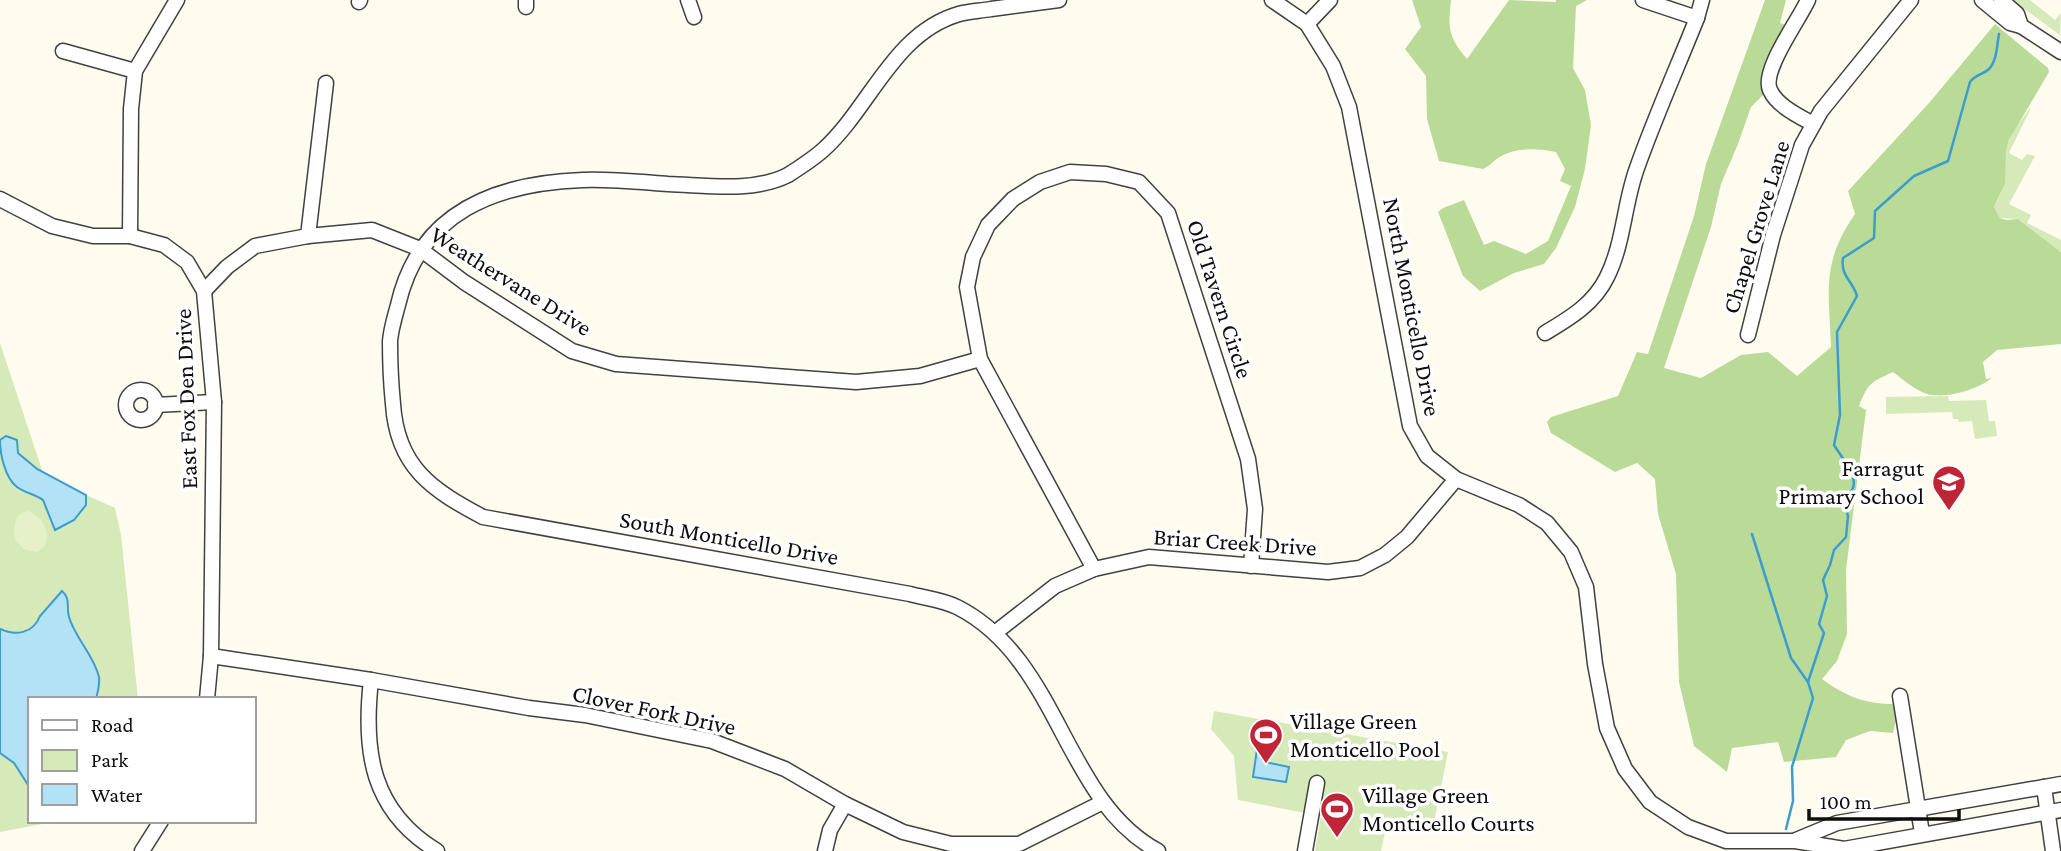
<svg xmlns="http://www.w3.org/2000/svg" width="2061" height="851" viewBox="0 0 2061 851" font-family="'Crimson Pro',serif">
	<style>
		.green { fill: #d5eab8 }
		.forest { fill: #badb97 }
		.pitch { fill: #e6f1ca }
		.water { fill: #b3e2f7; stroke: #3a9dce; stroke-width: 2 }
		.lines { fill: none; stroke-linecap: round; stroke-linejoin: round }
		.stream { stroke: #3a9dce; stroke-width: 2.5 }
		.minor-casing { stroke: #414141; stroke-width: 17 }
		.minor { stroke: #fff; stroke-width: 14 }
		.labels { text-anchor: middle; stroke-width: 7; stroke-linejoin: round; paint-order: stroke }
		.street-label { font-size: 24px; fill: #0e0e0e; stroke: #fff }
		.poi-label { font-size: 24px; fill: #0e0e0e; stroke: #fff; text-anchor: start }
	</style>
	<rect width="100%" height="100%" fill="#fffbef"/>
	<!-- green -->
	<g class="green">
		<path d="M2012 0H2030L2055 20 2061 13 2060 35Z"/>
		<path d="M2030 108H2031L2009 153 2022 160 2027 154 2035 156 2009 204 2031 215 2027 223 2061 240V252L2018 219 2000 218 1994 207C2007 183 2002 177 2006 152 2008 136 2021 121 2030 108Z"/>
		<path d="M0 343 44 476 115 508 121 535 138 699H30V821H58L0 832Z"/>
		<path d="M1948 396 1949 401 1986 400 1989 421H1995L1997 436 1975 439 1972 421 1959 422 1958 419H1953L1952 412 1886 414V397Z"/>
		<path d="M1214 711 1448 752 1434 822 1388 818 1381 851H1315L1321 816 1238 800 1234 756 1211 729Z"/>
	</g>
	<!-- forest -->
	<g class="forest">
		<path d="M1412 0H1451C1448 29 1448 36 1467 59L1509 0 1556 2V0H1587L1576 6 1573 68 1585 90 1591 125 1585 169 1575 207 1556 248 1544 264 1514 273 1480 291 1463 276 1438 212 1443 208 1464 200 1484 245 1494 241 1526 254 1548 241 1571 186 1560 181 1565 169 1556 152C1538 148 1514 147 1498 158 1492 162 1490 166 1483 169L1439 161 1427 119 1426 76 1405 49 1421 27Z"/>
		<path d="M1765 0H1786L1780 23 1789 26 1763 72V95L1751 107 1738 144 1721 184 1711 227 1664 368 1701 378 1741 355 1768 352 1797 376 1831 347C1829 291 1821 263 1855 214L1848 191 1929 103 1995 24 2048 68 2049 72 2009 140 2006 151 2005 183 1994 207 2000 218 2006 220 2018 219 2061 252V344L1997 350 1983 362 1986 379 1992 378C1977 390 1946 399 1927 394 1915 390 1902 379 1893 372 1871 382 1868 383 1859 406L1866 410 1846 570 1847 634 1837 661 1822 679C1847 697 1865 704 1895 704L1897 716 1893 733 1870 731 1846 740 1836 757 1784 762 1778 742 1732 748 1727 772 1694 746 1679 682 1676 574 1658 514 1655 479 1637 463 1615 472 1551 433 1547 422 1551 417 1618 396 1637 352 1648 354 1694 216 1706 164Z"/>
	</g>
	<!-- pitch -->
	<path class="pitch" d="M28 511C43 517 51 532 44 547L37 552 23 549 15 538C13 526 15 513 28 511Z"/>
	<!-- water -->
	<g class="water">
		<path d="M6 436 17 440 18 453 37 469 86 495V505L74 520 55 530 43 500C35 494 25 493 17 487 5 478 0 454 0 440Z"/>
		<path d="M62 591C71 599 66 606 69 617 75 638 94 655 99 677 100 684 98 691 96 699H30V788L14 763 0 753V629C15 636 33 634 40 616Z"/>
		<path d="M1257 749 1267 751 1265 762 1289 767 1286 782 1253 777Z"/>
	</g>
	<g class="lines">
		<!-- stream -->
		<g class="stream">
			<path d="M1752 534 1791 658 1808 682 1813 698 1792 767 1793 801 1786 829"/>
			<path d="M1808 682 1824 633 1819 624 1827 596 1823 580 1830 565 1834 550 1846 537 1848 516 1843 498C1846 496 1849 493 1852 490 1860 478 1840 455 1834 445L1840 415 1837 332 1857 296C1853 281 1840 276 1843 258L1874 238 1875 211 1914 176 1948 161 1970 82C1976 74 1983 75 1989 69 1997 61 1997 44 1999 34"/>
		</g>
		<!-- minor casing -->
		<g class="minor-casing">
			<g id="minor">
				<path d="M688 0 694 17"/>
				<path d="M1059 0C1036 3 1013 6 991 9 980 11 969 11 959 14 893 33 870 108 823 150 813 159 799 168 788 175 753 193 705 185 668 184 640 182 611 179 583 180 496 183 419 212 398 305 395 316 391 329 390 341 390 362 391 384 393 404 397 467 432 490 483 517L910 594C925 598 943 600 957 607 1060 659 1063 800 1158 851"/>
				<path d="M1272 0 1307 24 1333 66 1349 107 1410 426 1427 456 1456 479 1519 505 1547 523 1571 552 1586 587 1595 664 1607 728 1625 769 1650 802 1688 827 1726 841H1795L1844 849 2061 810"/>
				<path d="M1643 0 1697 18"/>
				<path d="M1808 0C1799 20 1761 71 1770 90 1777 106 1799 116 1813 124"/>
				<path d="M1982 0 2010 23 2021 26"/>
				<path d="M2001 0 2017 14 2021 26 2061 52"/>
				<path d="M359 2 360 0"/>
				<path d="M526 7V0"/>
				<path d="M1307 24 1330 0"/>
				<path d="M63 51 135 71"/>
				<path d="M0 199 52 226 93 236H130L164 245 187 262 204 291 214 402 211 656 207 699"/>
				<path d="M130 236 131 109 135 71 177 0"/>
				<path d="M308 236 326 83"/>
				<path d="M204 291 227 267 255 246 308 236 372 230 420 249 464 282 572 351 616 364 856 382 920 376 980 359"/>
				<path d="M1545 333C1570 318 1594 304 1607 277 1624 243 1624 203 1637 168 1655 117 1677 68 1697 18L1702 0"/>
				<path d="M1748 335 1773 235 1802 145 1821 111 1911 0"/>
				<circle cx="141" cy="405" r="15"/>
				<path d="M155 405 214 402"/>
				<path d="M1094 569 980 359 967 287 973 257 988 225 1013 199 1040 182 1070 172 1106 174 1139 182 1168 213 1248 459 1255 509 1251 566"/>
				<path d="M996 632 1055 586 1094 569 1149 557 1328 572 1360 568 1385 555 1407 537 1456 479"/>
				<path d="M211 656 371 680 529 708 585 715 712 741 785 769 845 804 903 832 951 844H1019L1103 802"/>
				<path d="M371 680C363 751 371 811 437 851"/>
				<path d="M1900 696 1922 833"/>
				<path d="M2044 787 2053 851"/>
				<path d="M1796 840 1837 823 2061 784"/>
				<path d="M142 851 161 821"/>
				<path d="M825 851 830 830 845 804"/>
				<path d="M1305 851 1317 783"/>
			</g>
		</g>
		<!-- minor -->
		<use href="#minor" class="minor"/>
	</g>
	<!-- icons -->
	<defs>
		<g id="school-pin" transform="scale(1.75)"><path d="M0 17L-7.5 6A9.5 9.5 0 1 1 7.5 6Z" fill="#bf2537" stroke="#fff"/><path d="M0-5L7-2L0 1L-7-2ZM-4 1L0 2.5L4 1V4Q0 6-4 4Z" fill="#fff"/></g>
		<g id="stadium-pin" transform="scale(1.75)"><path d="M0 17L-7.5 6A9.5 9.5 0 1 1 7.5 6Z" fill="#bf2537" stroke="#fff"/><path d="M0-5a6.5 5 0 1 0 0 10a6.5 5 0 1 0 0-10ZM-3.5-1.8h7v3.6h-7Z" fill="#fff"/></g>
	</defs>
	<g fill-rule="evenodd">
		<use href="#school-pin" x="1949" y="482"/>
		<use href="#stadium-pin" x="1266" y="735"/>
		<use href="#stadium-pin" x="1337" y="809"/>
	</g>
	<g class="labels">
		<!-- street labels -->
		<g class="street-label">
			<text transform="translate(1756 227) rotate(-73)" y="8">Chapel Grove Lane</text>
			<text transform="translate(511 281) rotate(32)" y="8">Weathervane Drive</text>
			<text transform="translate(1220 299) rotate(72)" y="8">Old Tavern Circle</text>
			<text transform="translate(1412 307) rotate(79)" y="8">North Monticello Drive</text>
			<text transform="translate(186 399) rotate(-92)" y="8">East Fox Den Drive</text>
			<text transform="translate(729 538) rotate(10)" y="8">South Monticello Drive</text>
			<text transform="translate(1235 542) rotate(4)" y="8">Briar Creek Drive</text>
			<text transform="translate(654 710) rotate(12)" y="8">Clover Fork Drive</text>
		</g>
		<!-- poi labels -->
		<g class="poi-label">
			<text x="1924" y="476" text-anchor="end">Farragut<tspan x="1924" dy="28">Primary School</tspan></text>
			<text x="1290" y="729">Village Green<tspan x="1290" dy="28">Monticello Pool</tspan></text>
			<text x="1362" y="803">Village Green<tspan x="1362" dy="28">Monticello Courts</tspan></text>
		</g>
	</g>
	<!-- legend -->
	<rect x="28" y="697" width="228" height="126" fill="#ffffff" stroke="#9f9f9f" stroke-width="2"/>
	<rect x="42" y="720" width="35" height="10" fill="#ffffff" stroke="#9f9f9f" stroke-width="2"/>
	<text x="91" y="732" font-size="21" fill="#0e0e0e">Road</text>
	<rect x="42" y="750" width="35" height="21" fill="#d5eab8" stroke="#9f9f9f" stroke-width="2"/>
	<text x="91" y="767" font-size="21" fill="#0e0e0e">Park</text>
	<rect x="42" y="784" width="35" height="21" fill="#b3e2f7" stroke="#9f9f9f" stroke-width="2"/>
	<text x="91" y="802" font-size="21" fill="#0e0e0e">Water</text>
	<!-- scale -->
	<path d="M1809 809v10h150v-10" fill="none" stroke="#0e0e0e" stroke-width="3.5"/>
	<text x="1820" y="809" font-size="21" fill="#0e0e0e" stroke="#ffffff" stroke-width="5" paint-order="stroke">100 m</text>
</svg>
